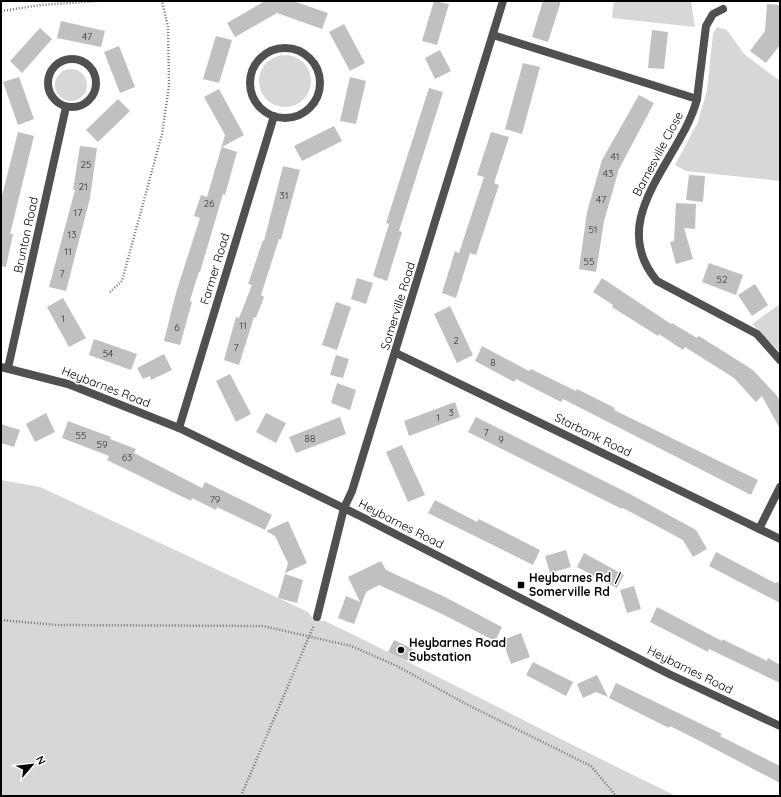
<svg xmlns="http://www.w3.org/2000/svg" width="781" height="797" viewBox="0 0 781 797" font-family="Quicksand,sans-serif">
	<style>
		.green { fill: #d7d7d7 }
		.building { fill: #c0c0c0 }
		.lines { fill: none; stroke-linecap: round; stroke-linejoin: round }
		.path { stroke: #727272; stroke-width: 2.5; stroke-dasharray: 1 2; stroke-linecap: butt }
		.minor { stroke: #505050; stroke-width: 8 }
		.tertiary { stroke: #505050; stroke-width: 8 }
		.poi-dot { fill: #000; stroke: #fff; stroke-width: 1.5 }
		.labels { text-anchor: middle; stroke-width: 3; stroke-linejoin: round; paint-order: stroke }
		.number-label { font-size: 10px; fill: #303030 }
		.street-label { font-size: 12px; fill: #000; stroke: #fff }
		.poi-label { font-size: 12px; font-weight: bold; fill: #000; stroke: #fff; text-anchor: start }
	</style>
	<rect width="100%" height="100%" fill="#fff"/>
	<!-- green -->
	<g class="green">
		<path d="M614 1H691L695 27 612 18Z"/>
		<path d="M717 27 727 30 744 54 780 81V181L686 171 675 165 698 122 707 90 713 34Z"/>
		<circle cx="285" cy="81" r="26"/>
		<circle cx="71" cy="85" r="16"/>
		<path d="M780 304V352L752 324Z"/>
		<path d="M1 480 40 487 308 612 315 621H325C443 678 558 739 676 796H1Z"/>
	</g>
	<!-- building -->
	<g class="building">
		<path d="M265 1H293L328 13 322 29 277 13 235 37 227 23Z"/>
		<path d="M434 1 449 4 437 45 422 41Z"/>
		<path d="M543 1H561L548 42 532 37Z"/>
		<path d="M767 4 780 5V45L766 63 750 51 765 31Z"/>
		<path d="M61 21 105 31 101 47 57 38Z"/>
		<path d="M344 24 365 63 350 71 329 32Z"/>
		<path d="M40 28 52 39 22 73 10 61Z"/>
		<path d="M652 30 668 32 664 69 648 68Z"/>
		<path d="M216 36 232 40 219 83 203 79Z"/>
		<path d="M119 46 135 87 120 93 104 52Z"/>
		<path d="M440 50 451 71 435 79 425 58Z"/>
		<path d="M523 63 540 67 522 134 505 129Z"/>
		<path d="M19 77 34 119 18 125 3 82Z"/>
		<path d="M350 77 366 81 356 124 340 121Z"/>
		<path d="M429 88 443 92 399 231 402 232 387 281 373 276 389 224 386 223Z"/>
		<path d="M219 89 244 135 222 147 237 152 225 195 223 194 200 272H199L194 287 190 301 192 302 180 345 164 341 176 293 200 218 194 216 201 195 207 197 225 135 204 97Z"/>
		<path d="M639 95 654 103 619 169 604 221 596 272 579 269 587 212 602 160Z"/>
		<path d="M118 99 130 111 98 142 86 130Z"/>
		<path d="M334 126 342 141 302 161 294 146Z"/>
		<path d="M18 132 34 136 10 234H13L6 267 1 266V200Z"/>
		<path d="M491 132 509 137 494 183 499 185 476 255 470 253 456 298 442 293 455 251 459 253 484 177 477 175Z"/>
		<path d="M80 146 97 148 90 198 66 291 49 287 75 190H73Z"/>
		<path d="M283 166 300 170 281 239H279L261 295 264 297 256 318 254 317 239 365 224 360 236 317 239 318 252 285 248 284 263 240 264 241Z"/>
		<path d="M689 175 705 176 703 202 686 200Z"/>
		<path d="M676 203 696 204 695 229 684 228 693 259 676 264 670 242 674 241Z"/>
		<path d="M709 263 743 275 736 295 702 282Z"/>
		<path d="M357 278 373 283 366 304 351 299Z"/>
		<path d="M602 278 671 324 672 323 697 338 699 336 753 370 777 396 780 402V429L762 396 756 402 734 378 685 347 683 350 659 334 658 336 612 307 613 305 593 292Z"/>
		<path d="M755 284 768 305 752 316 738 295Z"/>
		<path d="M63 298 86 338 69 347 47 307Z"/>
		<path d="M336 302 351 307 337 350 322 345Z"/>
		<path d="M450 306 473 355 457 363 434 314Z"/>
		<path d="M94 339 137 354 131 370 89 355Z"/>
		<path d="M482 346 529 371 531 369 576 391 577 389 615 408 614 410 758 480 751 495 563 399 561 402 516 379 514 382 475 361Z"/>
		<path d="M164 354 172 370 151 380 150 376 143 379 137 368Z"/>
		<path d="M336 355 349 359 343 378 330 375Z"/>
		<path d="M230 374 251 414 236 422 216 381Z"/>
		<path d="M337 383 356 390 350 410 331 403Z"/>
		<path d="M455 402 460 417 409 436 404 421Z"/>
		<path d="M46 413 55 432 35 442 26 424Z"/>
		<path d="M266 413 286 423 276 443 256 432Z"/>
		<path d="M340 417 346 434 296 453 289 437Z"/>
		<path d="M476 417 630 494 696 530 707 549 693 557 683 540 623 508 622 509 468 432Z"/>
		<path d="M68 421 111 437 110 439 136 449 134 453 202 488 205 482 272 515 265 530 217 507 216 510 192 498 191 501 107 460 109 456 62 438Z"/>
		<path d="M1 424 20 430 14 447 1 443Z"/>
		<path d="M402 445 425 495 408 502 386 452Z"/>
		<path d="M435 500 477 522 479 519 540 550 533 565 428 513Z"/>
		<path d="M288 521 307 563 285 573 288 563 275 536 266 531Z"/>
		<path d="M566 550 571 567 550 573 545 556Z"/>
		<path d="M716 552 775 583 780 582V603L709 566Z"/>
		<path d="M584 553 624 575 617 588 577 567Z"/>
		<path d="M381 561 386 570 445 597 502 627 495 641 440 613 379 585 366 592 354 624 338 618 346 596 360 602 348 577Z"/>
		<path d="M285 574 303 580 297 603 278 598Z"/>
		<path d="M634 586 641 609 627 613 620 590Z"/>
		<path d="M657 607 722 641V639L767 661 768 658 780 665V683L709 649 708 652 650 622Z"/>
		<path d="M521 633 530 657 511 664 505 647 497 642Z"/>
		<path d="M394 640 413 649 407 661 388 652Z"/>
		<path d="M533 662 573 682 566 696 526 675Z"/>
		<path d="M597 675 608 697 596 692 583 698 577 684Z"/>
		<path d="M616 683 722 734 720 736 780 766V783L694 738 670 726 669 728 609 698Z"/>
	</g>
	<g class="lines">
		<!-- path -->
		<g class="path">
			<path d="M1 11 41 5 98 1"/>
			<path d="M110 292 122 281 162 134 169 86 168 27 162 1"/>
			<path d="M1 620 57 625 263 626 351 646 397 666 468 705 591 766 616 796"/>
			<path d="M241 796 314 625"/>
		</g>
		<!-- minor -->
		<g class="minor">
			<path d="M493 35 697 99C682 159 604 218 657 281L757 334 780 360"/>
			<circle cx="285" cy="83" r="35"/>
			<circle cx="72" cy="83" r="24"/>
			<path d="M697 99 706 26 713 14 723 9"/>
			<path d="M396 353 780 539"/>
			<path d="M8 368 66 107"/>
			<path d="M179 428 274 116"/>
			<path d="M759 529 780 487"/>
			<path d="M317 617 344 508"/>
		</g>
		<!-- tertiary -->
		<g class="tertiary">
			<path d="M1 367 68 384 179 428 362 517 669 674 780 726"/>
			<path d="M344 508 352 491 503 1"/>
		</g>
	</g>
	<!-- markers -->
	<g class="poi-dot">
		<rect x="517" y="581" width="8" height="8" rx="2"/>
		<circle cx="401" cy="650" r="4"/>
	</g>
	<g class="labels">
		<!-- number labels -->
		<g class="number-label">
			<text x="87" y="40">47</text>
			<text x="615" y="160">41</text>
			<text x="86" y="168">25</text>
			<text x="608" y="177">43</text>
			<text x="83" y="190">21</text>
			<text x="284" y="199">31</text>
			<text x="601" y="203">47</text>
			<text x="209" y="207">26</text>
			<text x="78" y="216">17</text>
			<text x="593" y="233">51</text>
			<text x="72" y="238">13</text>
			<text x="68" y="255">11</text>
			<text x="589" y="265">55</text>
			<text x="62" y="277">7</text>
			<text x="722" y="283">52</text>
			<text x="63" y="322">1</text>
			<text x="243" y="329">11</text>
			<text x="177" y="331">6</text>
			<text x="456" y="344">2</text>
			<text x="236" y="351">7</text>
			<text x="108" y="357">54</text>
			<text x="493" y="366">8</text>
			<text x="451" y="416">3</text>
			<text x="438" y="421">1</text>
			<text x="486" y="436">7</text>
			<text x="81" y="439">55</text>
			<text x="310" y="442">88</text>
			<text x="501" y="443">9</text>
			<text x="102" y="448">59</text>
			<text x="127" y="461">63</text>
			<text x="215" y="503">79</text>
		</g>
		<!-- street labels -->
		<g class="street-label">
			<text transform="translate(658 154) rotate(-62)" y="4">Barnesville Close</text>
			<text transform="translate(26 235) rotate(-78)" y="4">Brunton Road</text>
			<text transform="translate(215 269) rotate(-73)" y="4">Farmer Road</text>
			<text transform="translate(398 306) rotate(-73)" y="4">Somerville Road</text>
			<text transform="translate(106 387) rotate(21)" y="4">Heybarnes Road</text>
			<text transform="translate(593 435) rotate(26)" y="4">Starbank Road</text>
			<text transform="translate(401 524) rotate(27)" y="4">Heybarnes Road</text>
			<text transform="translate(690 670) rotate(26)" y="4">Heybarnes Road</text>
		</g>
		<!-- poi labels -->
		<g class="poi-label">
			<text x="529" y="582">Heybarnes Rd /<tspan x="529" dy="14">Somerville Rd</tspan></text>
			<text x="409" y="647">Heybarnes Road<tspan x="409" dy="14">Substation</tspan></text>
		</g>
	</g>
	<!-- border -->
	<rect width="781" height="797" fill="none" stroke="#000000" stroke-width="4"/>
	<!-- north arrow -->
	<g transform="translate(32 765) rotate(62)" stroke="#ffffff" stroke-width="3" paint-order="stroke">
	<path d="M0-3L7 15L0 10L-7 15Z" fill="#000000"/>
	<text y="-6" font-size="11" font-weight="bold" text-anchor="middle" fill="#000000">N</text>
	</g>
</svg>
